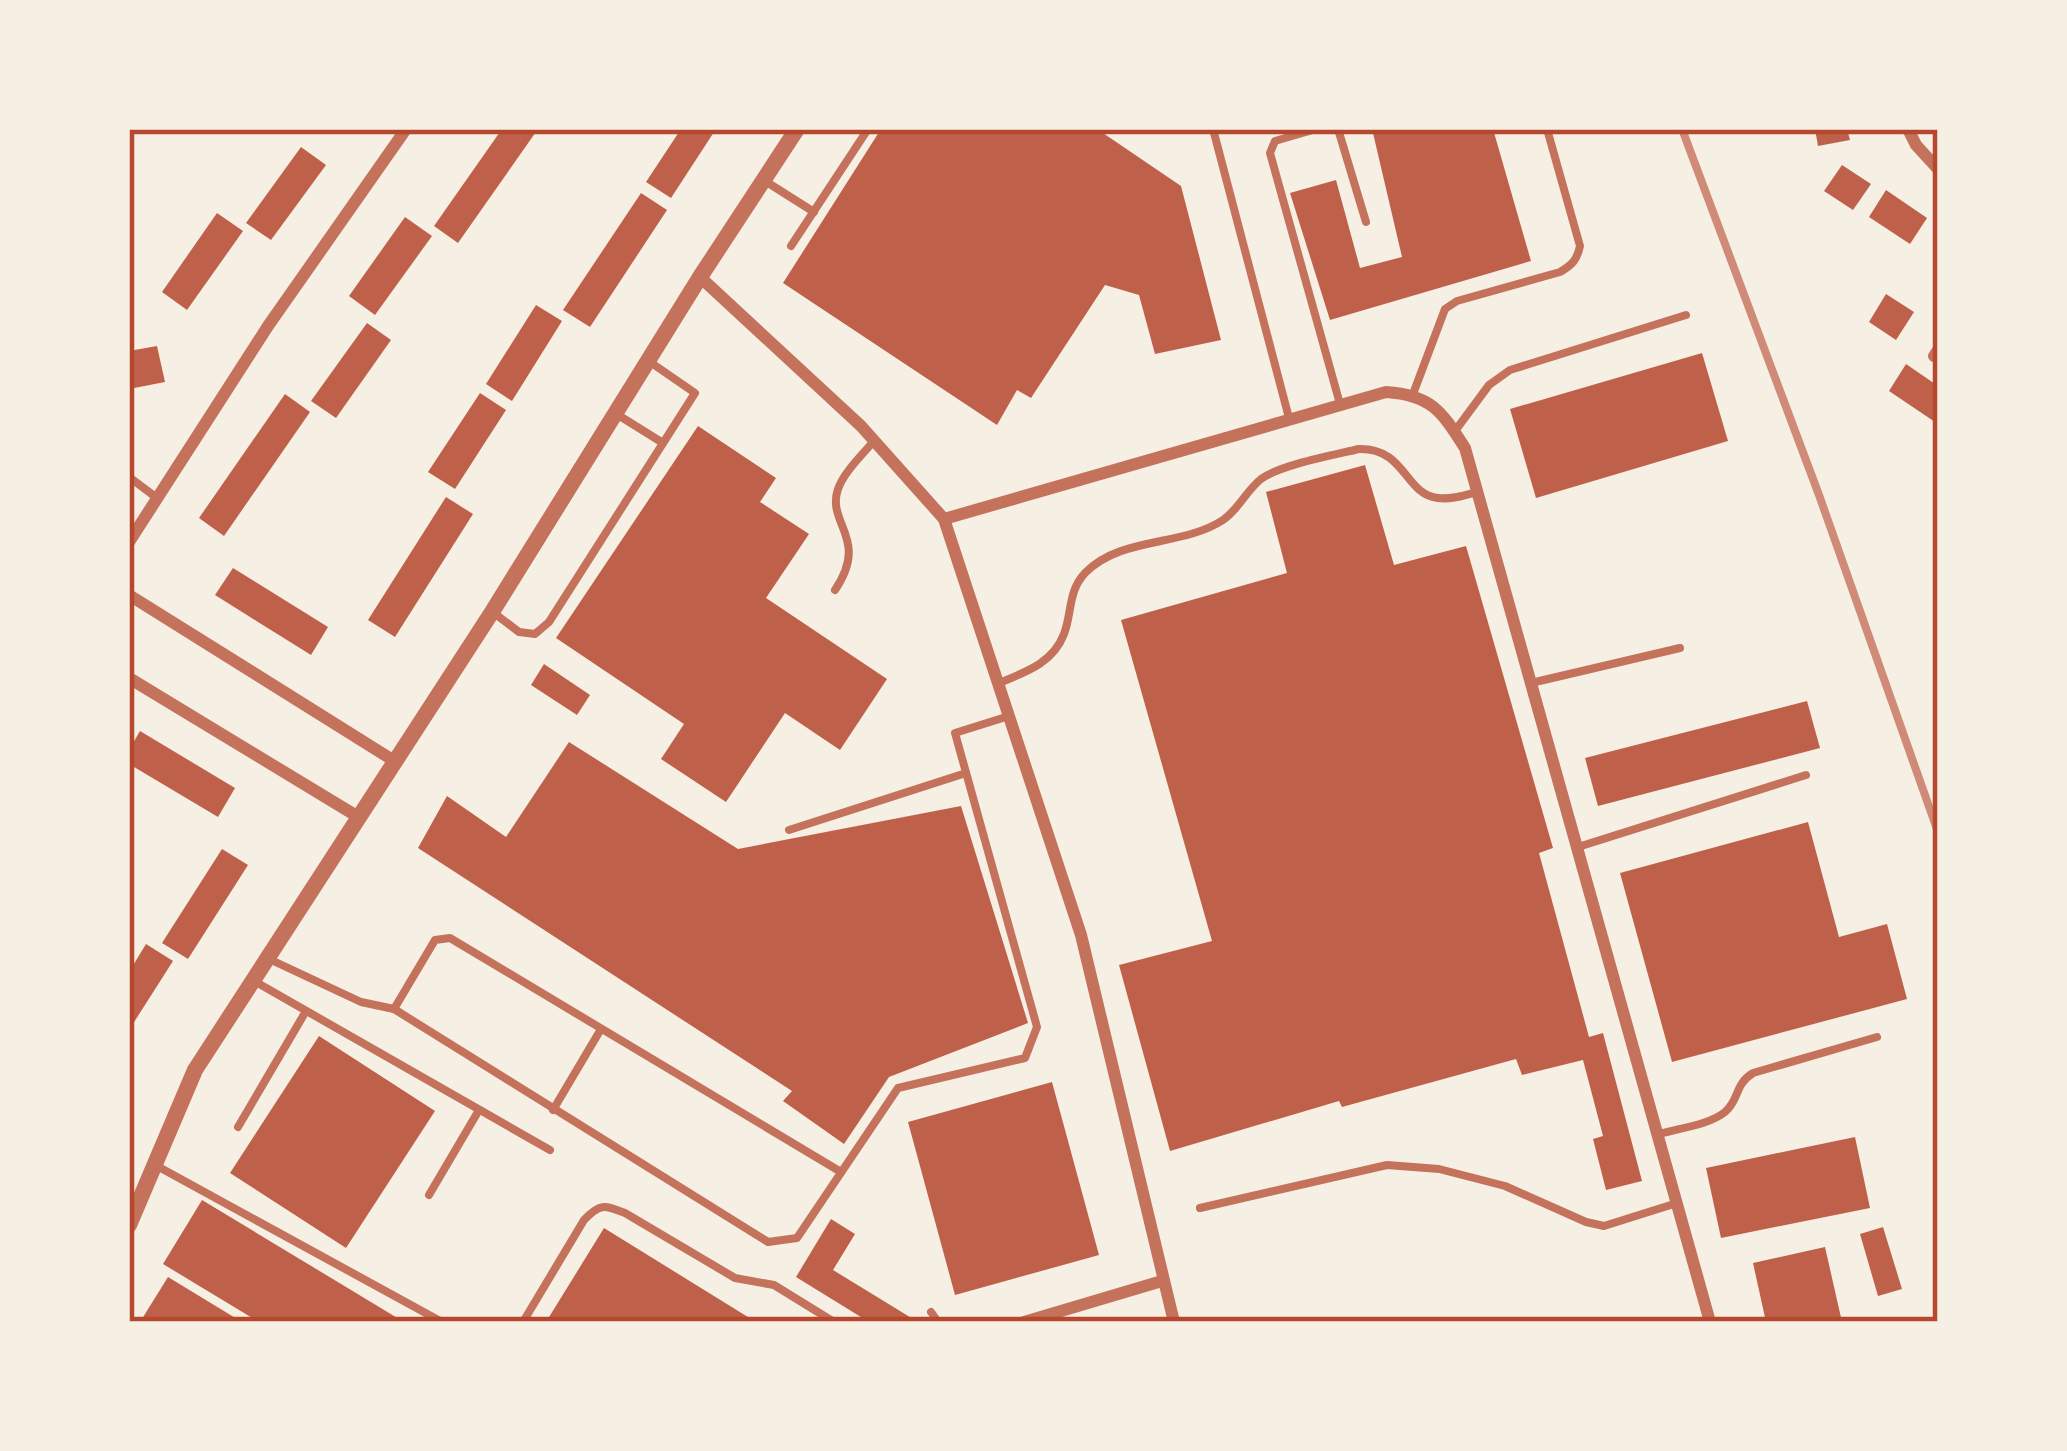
<svg xmlns="http://www.w3.org/2000/svg" width="2067" height="1451" viewBox="0 0 2067 1451" font-family="'PT Sans',sans-serif">
	<style>
		.building { fill: #bf614a }
		.lines { fill: none; stroke-linecap: round; stroke-linejoin: round }
		.service { stroke: #c5725c; stroke-width: 8 }
		.minor { stroke: #c5725c; stroke-width: 12 }
		.tertiary { stroke: #c5725c; stroke-width: 16 }
		.rail { stroke: #cf8b77; stroke-width: 8 }
		.neatline { fill: none; stroke: #b5482f; stroke-width: 4.5 }
	</style>
	<rect width="100%" height="100%" fill="#f6efe4"/>
	<!-- building -->
	<g class="building">
		<path d="M502 129H538L458 243 434 226Z"/>
		<path d="M681 129H716L671 198 646 182Z"/>
		<path d="M881 129H1097L1181 186 1221 340 1155 354 1139 295 1105 285 1031 398 1017 390 997 425 783 283Z"/>
		<path d="M1384 129H1493L1531 261 1330 320 1290 193 1336 180 1360 268 1402 257 1373 133Z"/>
		<path d="M1815 129H1847L1850 140 1818 146Z"/>
		<path d="M301 147 326 165 271 240 246 223Z"/>
		<path d="M1842 165 1871 184 1853 210 1824 191Z"/>
		<path d="M1886 190 1927 218 1910 244 1869 217Z"/>
		<path d="M641 193 667 210 590 327 563 310Z"/>
		<path d="M217 213 243 231 187 310 162 292Z"/>
		<path d="M405 217 432 236 375 315 349 296Z"/>
		<path d="M1886 294 1914 312 1896 340 1869 322Z"/>
		<path d="M536 305 562 321 512 401 486 384Z"/>
		<path d="M367 323 391 340 336 418 311 401Z"/>
		<path d="M157 346 165 382 129 389V351Z"/>
		<path d="M1702 353 1728 441 1536 498 1510 409Z"/>
		<path d="M1906 364 1938 386V424L1889 391Z"/>
		<path d="M480 393 506 410 455 489 428 472Z"/>
		<path d="M285 394 310 412 224 536 199 518Z"/>
		<path d="M698 426 776 478 760 502 809 534 766 598 887 679 840 750 785 713 726 802 661 759 684 724 556 638Z"/>
		<path d="M1365 465 1394 565 1466 546 1553 848 1539 853 1589 1037 1603 1033 1642 1181 1606 1190 1593 1139 1603 1136 1583 1060 1522 1075 1516 1059 1342 1107 1339 1101 1170 1151 1119 965 1212 941 1121 620 1287 573 1266 492Z"/>
		<path d="M446 497 473 514 395 637 368 620Z"/>
		<path d="M233 568 328 627 311 655 215 595Z"/>
		<path d="M544 664 590 695 577 715 531 685Z"/>
		<path d="M1807 701 1820 748 1598 806 1585 758Z"/>
		<path d="M140 731 235 788 218 817 129 764V750Z"/>
		<path d="M569 742 738 849 961 806 1028 1023 889 1077 844 1144 783 1101 792 1091 418 848 447 796 506 837Z"/>
		<path d="M1808 822 1839 937 1887 924 1907 999 1672 1062 1620 873Z"/>
		<path d="M222 849 248 865 188 959 162 943Z"/>
		<path d="M146 944 173 961 129 1030V972Z"/>
		<path d="M319 1036 435 1111 346 1248 230 1173Z"/>
		<path d="M1052 1082 1099 1255 955 1295 908 1122Z"/>
		<path d="M1855 1137 1870 1208 1721 1238 1706 1168Z"/>
		<path d="M202 1200 404 1322H259L163 1264Z"/>
		<path d="M831 1219 855 1234 833 1270 918 1322H869L796 1277Z"/>
		<path d="M1883 1227 1902 1289 1878 1296 1860 1234Z"/>
		<path d="M604 1228 756 1322H546Z"/>
		<path d="M1825 1247 1842 1322H1766L1753 1263Z"/>
		<path d="M168 1277 242 1322H140Z"/>
	</g>
	<g class="lines">
		<!-- service -->
		<g class="service">
			<path d="M1213 129 1289 418"/>
			<path d="M1316 129 1275 141 1270 153 1340 404"/>
			<path d="M1338 129 1366 222"/>
			<path d="M765 181 814 212"/>
			<path d="M791 246 868 129"/>
			<path d="M1413 394 1445 309 1457 301 1560 272C1572 265 1577 260 1580 246L1547 129"/>
			<path d="M618 415 663 443"/>
			<path d="M1455 431 1489 385 1510 370 1686 315"/>
			<path d="M129 477 157 498"/>
			<path d="M835 590C870 538 826 524 838 489 844 472 862 455 873 442"/>
			<path d="M494 613 519 632 535 634 549 622 695 393 650 362"/>
			<path d="M999 683C1026 672 1053 663 1064 634 1072 613 1068 591 1085 573 1121 536 1182 547 1223 520 1239 509 1246 491 1261 479 1280 465 1334 455 1359 449 1406 448 1404 494 1438 498 1452 500 1465 495 1477 492"/>
			<path d="M1531 683 1680 648"/>
			<path d="M789 830 966 773"/>
			<path d="M1578 847 1806 775"/>
			<path d="M269 959 361 1002 394 1009 768 1242 797 1238 898 1088 1025 1058 1037 1027 955 733 1009 716"/>
			<path d="M254 981 550 1150"/>
			<path d="M394 1009 435 940 450 938 841 1172"/>
			<path d="M553 1110 601 1029"/>
			<path d="M238 1127 306 1011"/>
			<path d="M1659 1134C1679 1128 1709 1125 1725 1112 1740 1099 1734 1085 1753 1073L1877 1037"/>
			<path d="M157 1166 442 1322"/>
			<path d="M429 1195 479 1110"/>
			<path d="M1200 1208 1387 1165 1439 1169 1505 1186 1586 1222 1604 1226 1677 1203"/>
			<path d="M931 1312 938 1322"/>
			<path d="M523 1322 584 1220C600 1203 604 1205 625 1213L735 1278 774 1285 834 1322"/>
		</g>
		<!-- minor -->
		<g class="minor">
			<path d="M1908 129 1916 145 1938 169"/>
			<path d="M700 277 861 426 944 519 1081 935 1174 1322"/>
			<path d="M1934 356 1938 350"/>
			<path d="M944 519 1386 392C1432 395 1442 412 1465 448L1710 1322"/>
			<path d="M129 542 268 326 406 129"/>
			<path d="M129 595 396 762"/>
			<path d="M129 678 360 818"/>
			<path d="M1024 1322 1162 1281"/>
		</g>
		<!-- tertiary -->
		<path class="tertiary" d="M129 1225 195 1070 492 612 700 277 797 129"/>
		<!-- rail -->
		<path class="rail" d="M1682 129 1819 495 1938 832"/>
	</g>
	<!-- border -->
	<rect width="2067" height="1451" fill="none" stroke="#f6efe4" stroke-width="264"/>
	<rect x="132" y="132" width="1803" height="1187" class="neatline"/>
</svg>
